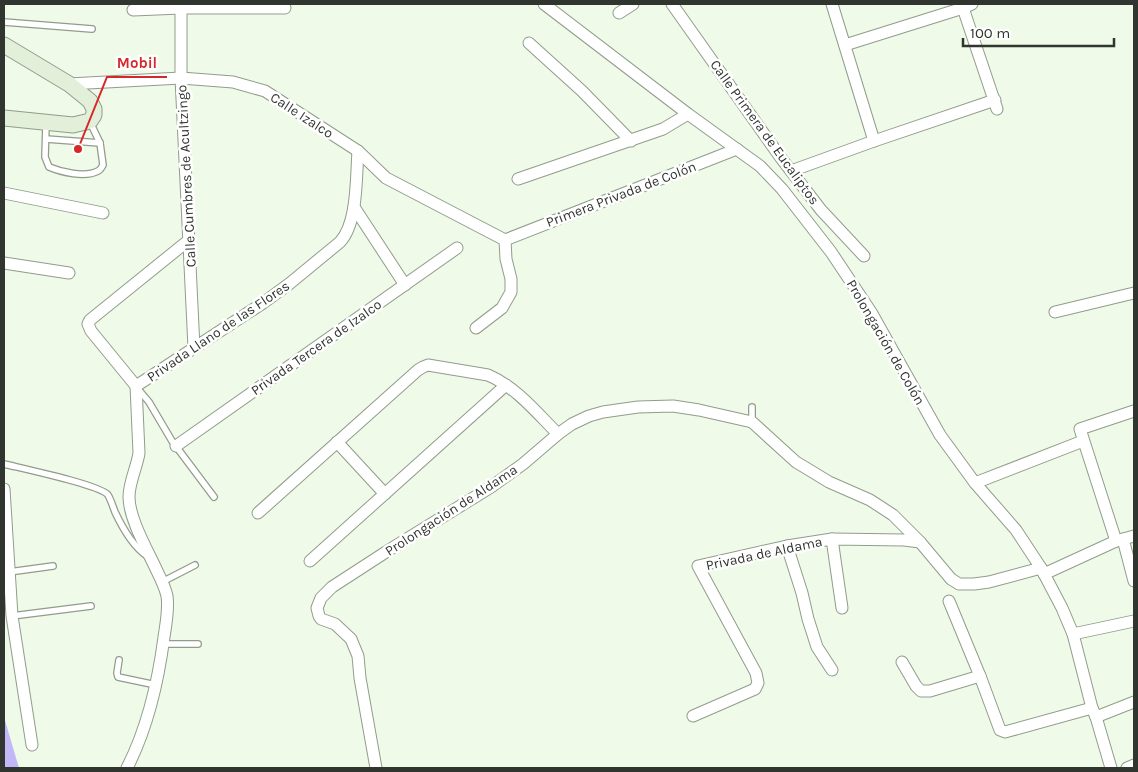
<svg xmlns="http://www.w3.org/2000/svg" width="1138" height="772" viewBox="0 0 1138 772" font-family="Karla,sans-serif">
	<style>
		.green { fill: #c2b8f7 }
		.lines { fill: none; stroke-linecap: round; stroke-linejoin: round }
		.lane-casing { stroke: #929c8c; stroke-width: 8 }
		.street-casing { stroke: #929c8c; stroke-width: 13 }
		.secondary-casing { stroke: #929c8c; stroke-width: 17 }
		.lane { stroke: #fff; stroke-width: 5.5 }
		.street { stroke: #fff; stroke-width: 11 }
		.secondary { stroke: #e2efd9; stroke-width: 15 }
		.labels { text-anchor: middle; stroke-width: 5; stroke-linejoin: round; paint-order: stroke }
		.street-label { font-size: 14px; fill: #31352f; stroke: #fff }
		.leader { fill: none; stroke: #d62828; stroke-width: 2 }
		.callout-dot { fill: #d62828; stroke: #fff; stroke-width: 2 }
		.callout-label { font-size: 15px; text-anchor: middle; font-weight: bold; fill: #d62828; stroke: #fff; stroke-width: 5; stroke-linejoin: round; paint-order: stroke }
	</style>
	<rect width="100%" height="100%" fill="#effae8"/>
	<!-- green -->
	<path class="green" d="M4 717 19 768H4Z"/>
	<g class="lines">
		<!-- lane casing -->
		<g class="lane-casing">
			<g id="lane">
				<path d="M4 22 92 29"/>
				<path d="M46 124 45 157 49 167C61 172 85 178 98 171 100 170 102 167 103 165L100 143 90 122"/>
				<path d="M46 139 100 143"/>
				<path d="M138 389 149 402 172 441 214 497"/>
				<path d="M752 422V407"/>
				<path d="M4 464C20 468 101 485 108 495 111 500 113 507 115 512 122 527 134 547 147 556"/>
				<path d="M9 572 53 566"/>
				<path d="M162 582 195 565"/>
				<path d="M12 616 91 606"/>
				<path d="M163 644H198"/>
				<path d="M119 660 117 673 118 677 156 685"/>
			</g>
		</g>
		<!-- street casing -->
		<g class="street-casing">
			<g id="street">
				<path d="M181 4V78L194 348"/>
				<path d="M544 4 688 114 760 166 782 189 831 252 871 312 940 435 975 483 1016 530 1041 568 1062 608 1073 634 1092 708 1096 717 1111 768"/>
				<path d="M672 4 781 158 821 210 864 256"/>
				<path d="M832 4 874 141"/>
				<path d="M963 8 997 109"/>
				<path d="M133 10 181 8H285"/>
				<path d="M619 13 633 4"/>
				<path d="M529 43 582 91 631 141"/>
				<path d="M845 45 963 8 972 4"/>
				<path d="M69 84 181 78 233 82 265 91 358 151 386 178 505 240"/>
				<path d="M791 171 874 141 995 100"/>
				<path d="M518 179 663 129 688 114"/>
				<path d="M4 193 103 213"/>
				<path d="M354 207 405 285"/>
				<path d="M189 240 90 320 88 324 91 331 136 386 263 303 289 284 340 242C358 223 356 176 358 151"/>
				<path d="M505 240 737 149"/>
				<path d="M4 263 69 273"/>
				<path d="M1055 312 1134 293"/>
				<path d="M476 328 502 308 511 292V279L506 259 505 240"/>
				<path d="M337 442 385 494"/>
				<path d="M176 446 457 248"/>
				<path d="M975 483 1083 441"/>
				<path d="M4 489 12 616 32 745"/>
				<path d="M258 513 418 370 423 367 428 365 488 375C516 387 537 413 558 434"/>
				<path d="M832 539 842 608"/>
				<path d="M1123 539 1134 581"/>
				<path d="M1116 541 1080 429 1134 411"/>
				<path d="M787 546 802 593 808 619 817 647 832 670"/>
				<path d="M310 561 506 385"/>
				<path d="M1044 574 1116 541 1134 536"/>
				<path d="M1073 634 1134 621"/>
				<path d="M902 662 916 686 921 691H930L980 676 949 601"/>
				<path d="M980 676 1000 730 1005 732 1092 708"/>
				<path d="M693 716 755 689 758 683 756 673 698 566 787 546 832 539 904 540 920 542"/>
				<path d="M1096 717 1134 702"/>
				<path d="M127 768C148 727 158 683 164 637 166 624 169 609 167 596 165 587 161 579 157 571 148 551 129 519 129 497 129 482 137 467 139 453L136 386"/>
				<path d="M376 768 360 678 358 656 351 639 335 624 321 619 319 616 317 608 321 598 332 587 389 550 491 487 523 464 558 434 572 424 589 416 603 412 638 407 673 406 699 410 752 422 796 462 806 468 829 482 870 500 893 515 920 542 951 579 959 584H974L989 582 1041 568"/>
				<path d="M1127 768 1134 765"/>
			</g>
		</g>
		<!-- secondary casing -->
		<g class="secondary-casing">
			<path id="secondary" d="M4 45 69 84 90 101 94 109V115L90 121 73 125 4 118"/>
		</g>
		<!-- lane -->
		<use href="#lane" class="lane"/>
		<!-- street -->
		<use href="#street" class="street"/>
		<!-- secondary -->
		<use href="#secondary" class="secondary"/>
	</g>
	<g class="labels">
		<!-- street labels -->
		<g class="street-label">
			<text transform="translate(302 115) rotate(33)" y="5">Calle Izalco</text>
			<text transform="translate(765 132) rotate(54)" y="5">Calle Primera de Eucaliptos</text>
			<text transform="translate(186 176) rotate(-93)" y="5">Calle Cumbres de Acultzingo</text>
			<text transform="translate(621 194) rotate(-21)" y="5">Primera Privada de Colón</text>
			<text transform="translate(218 331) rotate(-34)" y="5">Privada Llano de las Flores</text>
			<text transform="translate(886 342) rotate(60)" y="5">Prolongación de Colón</text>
			<text transform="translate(316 347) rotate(-35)" y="5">Privada Tercera de Izalco</text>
			<text transform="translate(451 510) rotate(-33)" y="5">Prolongación de Aldama</text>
			<text transform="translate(764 553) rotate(-12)" y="5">Privada de Aldama</text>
		</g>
	</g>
	<!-- callouts -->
	<path class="leader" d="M78 149L107 77H167"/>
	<circle class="callout-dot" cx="78" cy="149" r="5"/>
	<g class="callout-label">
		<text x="137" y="68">Mobil</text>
	</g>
	<!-- border -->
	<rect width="1138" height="772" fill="none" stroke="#31352f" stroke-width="10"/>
	<!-- scale -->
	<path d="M963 38v8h151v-8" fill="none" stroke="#31352f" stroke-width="2.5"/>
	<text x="970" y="38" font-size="15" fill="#31352f" stroke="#ffffff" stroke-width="4" paint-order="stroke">100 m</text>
</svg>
